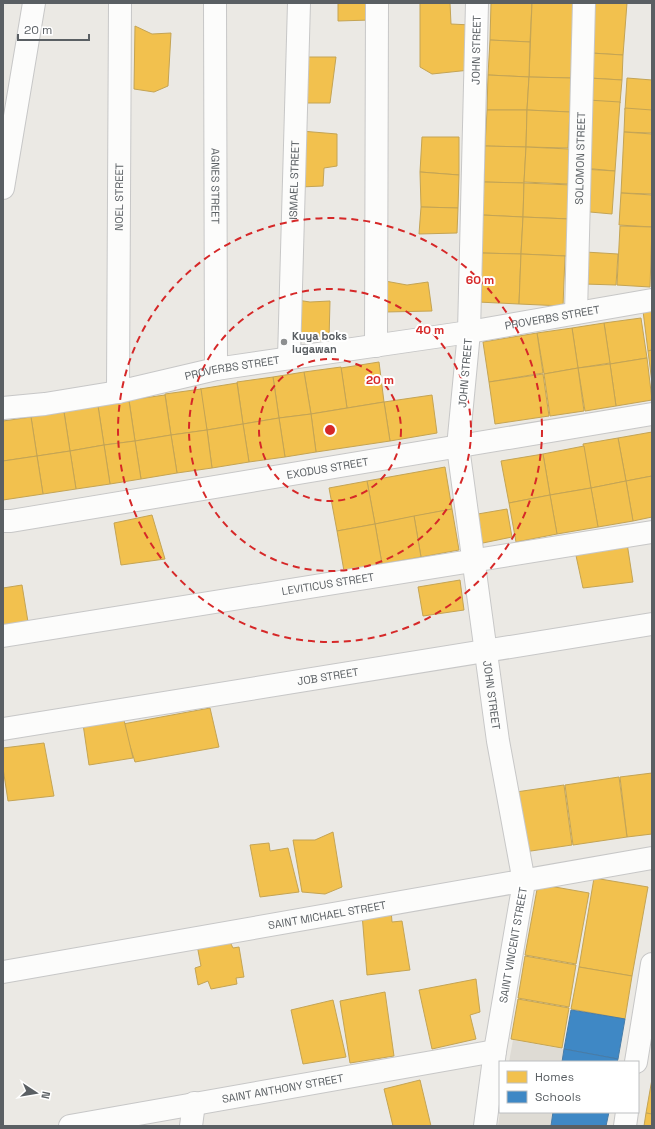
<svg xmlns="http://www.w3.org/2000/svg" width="655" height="1129" viewBox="0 0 655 1129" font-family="'Space Grotesk',sans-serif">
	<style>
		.education { fill: #dedbd4 }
		.homes { fill: #f2c14e; stroke: #c4a454 }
		.schools { fill: #3f88c5; stroke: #477ca8 }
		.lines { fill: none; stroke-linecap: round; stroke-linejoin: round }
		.minor-casing { stroke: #c7c7c7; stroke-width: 24 }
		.minor { stroke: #fcfcfb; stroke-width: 22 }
		.ring { fill: none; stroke: #d62828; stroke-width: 2; stroke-dasharray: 7 5 }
		.poi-dot { fill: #8d8f90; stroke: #fff; stroke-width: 1.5 }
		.labels { text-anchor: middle; stroke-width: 4; stroke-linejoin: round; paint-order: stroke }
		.street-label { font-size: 11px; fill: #5a5f63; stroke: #fff }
		.poi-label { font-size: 11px; font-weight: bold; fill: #5a5f63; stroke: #fff; text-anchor: start }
		.centre { fill: #d62828; stroke: #fff; stroke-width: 2 }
		.ring-label { font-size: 12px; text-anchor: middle; font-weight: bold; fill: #d62828; stroke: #fff; stroke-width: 4; stroke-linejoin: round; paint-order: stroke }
	</style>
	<rect width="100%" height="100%" fill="#ebe9e4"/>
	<!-- education -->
	<g class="education">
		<path d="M513 1040 564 1049 562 1062H509Z"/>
		<path d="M500 1112H553L551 1126H498Z"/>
	</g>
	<!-- homes -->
	<g class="homes">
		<path d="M338 3H371L370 20 338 21Z"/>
		<path d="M420 3H450L451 24 471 25 470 70 432 74 420 67Z"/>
		<path d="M491 3H532L530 42 490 40Z"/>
		<path d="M532 3H575L571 78 529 77Z"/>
		<path d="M595 3H627L623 55 591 53Z"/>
		<path d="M135 26 152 34 171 33 168 86 154 92 134 89Z"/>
		<path d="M490 40 530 42 529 77 488 75Z"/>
		<path d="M591 53 623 55 622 80 589 78Z"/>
		<path d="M304 57H336L330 103H302Z"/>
		<path d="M488 75 529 77 527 110H487Z"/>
		<path d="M529 77 571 78 570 112 527 110Z"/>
		<path d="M589 78 622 80 620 103 588 101Z"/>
		<path d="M627 78 652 80V111L625 110Z"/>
		<path d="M588 100 620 102 615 171 583 168Z"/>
		<path d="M625 108 652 110V133L624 132Z"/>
		<path d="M487 110H527L526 147 485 146Z"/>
		<path d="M527 110 570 112 568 148 526 147Z"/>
		<path d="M301 131 337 134V166L324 168 323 186 300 187Z"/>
		<path d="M624 132 652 134V194L621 193Z"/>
		<path d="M422 137H459V175L420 172Z"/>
		<path d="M485 146 526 147 524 183 484 182Z"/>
		<path d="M526 147 569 149 568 184 524 182Z"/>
		<path d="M583 169 615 171 612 214 579 211Z"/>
		<path d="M420 172 459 175 458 208 421 207Z"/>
		<path d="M484 182 524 183 523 217 482 215Z"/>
		<path d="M524 183 572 185 571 219 523 217Z"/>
		<path d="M621 193 652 195V227L619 225Z"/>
		<path d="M421 207 458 208 457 233 419 234Z"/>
		<path d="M482 215 523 217 521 254 481 253Z"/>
		<path d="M523 217 569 219 567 256 521 254Z"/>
		<path d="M620 226 652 227 650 287 617 285Z"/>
		<path d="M585 252 618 254 616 285 584 284Z"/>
		<path d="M481 253 521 254 519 304 478 302Z"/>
		<path d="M521 254 565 256 563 306 519 304Z"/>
		<path d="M385 281 407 285 428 282 432 311 385 312Z"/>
		<path d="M297 300 310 302 330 301 329 340 295 341Z"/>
		<path d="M652 309V350L648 351 643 311Z"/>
		<path d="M641 318 647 358 610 364 604 323Z"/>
		<path d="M604 323 610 363 578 368 572 328Z"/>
		<path d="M572 328 578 368 544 374 537 333Z"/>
		<path d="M537 333 543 373 489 382 483 342Z"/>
		<path d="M652 350V383L648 351Z"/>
		<path d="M647 358 652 400 616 406 610 364Z"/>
		<path d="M379 362 384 402 347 408 341 368Z"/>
		<path d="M610 364 616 406 585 411 578 368Z"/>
		<path d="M341 367 347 408 311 414 304 372Z"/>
		<path d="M578 368 584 411 550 416 544 374Z"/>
		<path d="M304 372 311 414 279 418 273 377Z"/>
		<path d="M543 374 549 416 495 424 489 382Z"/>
		<path d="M273 377 279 418 243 424 237 382Z"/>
		<path d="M237 383 243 424 207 430 200 389Z"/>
		<path d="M201 389 207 430 171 435 165 394Z"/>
		<path d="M165 395 171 435 135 441 129 400Z"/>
		<path d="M432 395 437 433 390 441 384 402Z"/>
		<path d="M129 401 135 441 104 445 98 406Z"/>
		<path d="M384 402 390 441 316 452 311 414Z"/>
		<path d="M98 406 104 445 70 451 64 412Z"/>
		<path d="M64 412 70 451 37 456 31 417Z"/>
		<path d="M311 414 316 452 285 457 279 418Z"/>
		<path d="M31 417 37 456 3 461V421Z"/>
		<path d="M279 418 285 457 249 462 243 424Z"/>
		<path d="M243 424 249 462 212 468 207 430Z"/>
		<path d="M207 430 212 468 177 473 171 435Z"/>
		<path d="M652 432V476L626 481 618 438Z"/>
		<path d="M171 435 177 473 141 479 135 441Z"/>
		<path d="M618 438 626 481 591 488 583 444Z"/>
		<path d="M135 441 141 479 110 484 104 445Z"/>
		<path d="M104 445 110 484 76 489 70 451Z"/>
		<path d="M584 446 591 488 550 495 543 454Z"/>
		<path d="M70 451 76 489 43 494 37 456Z"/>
		<path d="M543 454 550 495 509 503 501 461Z"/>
		<path d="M37 456 43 494 3 500V461Z"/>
		<path d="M445 467 452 509 375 524 367 481Z"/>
		<path d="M652 476V517L633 521 626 481Z"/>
		<path d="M367 481 375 524 337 531 329 488Z"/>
		<path d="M626 481 633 521 598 527 591 488Z"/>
		<path d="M591 488 598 527 557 534 550 495Z"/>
		<path d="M550 495 557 534 516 542 509 503Z"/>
		<path d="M452 509 459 550 421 557 414 516Z"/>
		<path d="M507 509 512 537 478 544 472 515Z"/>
		<path d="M152 515 165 559 121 565 114 523Z"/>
		<path d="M414 516 421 557 382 564 375 524Z"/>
		<path d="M375 524 382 564 344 571 337 531Z"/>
		<path d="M627 543 633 582 583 588 575 551Z"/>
		<path d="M460 580 464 610 423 616 418 587Z"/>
		<path d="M22 585 28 622 3 628V588Z"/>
		<path d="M210 708 219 747 135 762 123 724Z"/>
		<path d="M124 720 133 758 89 765 83 724Z"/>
		<path d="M44 743 54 796 8 801 3 768V748Z"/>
		<path d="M652 773V834L627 837 620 777Z"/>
		<path d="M619 777 627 837 573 845 565 785Z"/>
		<path d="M564 785 572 845 524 852 516 792Z"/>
		<path d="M333 832 342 887 325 894 302 892 293 840H315Z"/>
		<path d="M269 843 270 851 288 848 299 892 260 897 250 845Z"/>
		<path d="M594 878 648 887 632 976 579 967Z"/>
		<path d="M538 884 589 893 576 964 525 955Z"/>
		<path d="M391 910 392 922 402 921 410 970 367 975 362 914Z"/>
		<path d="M229 940 233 948 239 947 244 977 236 978 237 984 211 989 208 981 198 985 195 968 201 966 197 945Z"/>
		<path d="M525 956 576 965 569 1007 518 998Z"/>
		<path d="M579 967 632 976 625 1019 571 1009Z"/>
		<path d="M476 979 480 1012 470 1015 476 1039 432 1049 419 990Z"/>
		<path d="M385 992 394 1056 350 1063 340 1001Z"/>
		<path d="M518 999 569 1008 562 1048 511 1039Z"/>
		<path d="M333 1000 346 1057 303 1064 291 1010Z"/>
		<path d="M652 1079V1114L646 1113Z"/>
		<path d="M420 1080 431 1126H393L384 1089Z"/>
		<path d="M646 1113 652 1114V1126H644Z"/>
	</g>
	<!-- schools -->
	<g class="schools">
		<path d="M571 1010 625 1019 618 1059 564 1049Z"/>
		<path d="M564 1049 618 1059 617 1062H562Z"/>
		<path d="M553 1112H609L606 1126H551Z"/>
	</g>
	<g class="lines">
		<!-- minor casing -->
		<g class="minor-casing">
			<g id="minor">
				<path id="s1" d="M215 3 216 369"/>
				<path id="s2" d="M477 3 469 332 458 447 498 741 524 882 495 1051 485 1126"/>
				<path d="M3 188 34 3"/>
				<path id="s3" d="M576 313 584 3"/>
				<path d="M376 346 377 3"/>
				<path id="s4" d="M289 358 299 3"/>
				<path id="s5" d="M118 392 120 3"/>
				<path id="s6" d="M3 408 45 404 118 392 216 369 469 332 652 300"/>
				<path id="s7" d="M3 521H11L652 414"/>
				<path id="s8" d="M3 636 652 532"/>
				<path id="s9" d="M3 729 652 624"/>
				<path id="s10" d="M3 972 652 858"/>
				<path d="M636 1062 652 964"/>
				<path id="s11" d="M70 1126 495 1051"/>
				<path d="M191 1126 194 1103"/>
				<path d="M625 1126 627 1112"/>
			</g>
		</g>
		<!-- minor -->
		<use href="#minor" class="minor"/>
	</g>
	<!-- distance rings -->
	<g class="ring">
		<circle cx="330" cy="430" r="71"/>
		<circle cx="330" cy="430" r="141"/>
		<circle cx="330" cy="430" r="212"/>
	</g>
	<!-- markers -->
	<circle class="poi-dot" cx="284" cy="342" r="4"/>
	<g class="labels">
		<!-- street labels -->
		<g class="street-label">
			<text transform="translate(476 50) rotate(-89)" y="4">JOHN STREET</text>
			<text dy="4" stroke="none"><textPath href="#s3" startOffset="155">SOLOMON STREET</textPath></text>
			<text dy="4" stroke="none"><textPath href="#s4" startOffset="178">ISMAEL STREET</textPath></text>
			<text dy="4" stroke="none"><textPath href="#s1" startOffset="183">AGNES STREET</textPath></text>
			<text dy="4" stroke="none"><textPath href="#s5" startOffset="195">NOEL STREET</textPath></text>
			<text dy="4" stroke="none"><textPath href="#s6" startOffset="557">PROVERBS STREET</textPath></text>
			<text dy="4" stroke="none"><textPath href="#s6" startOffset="233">PROVERBS STREET</textPath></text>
			<text transform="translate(465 373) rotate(-85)" y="4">JOHN STREET</text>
			<text dy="4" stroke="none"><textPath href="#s7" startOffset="329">EXODUS STREET</textPath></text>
			<text dy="4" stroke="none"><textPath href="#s8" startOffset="329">LEVITICUS STREET</textPath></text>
			<text dy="4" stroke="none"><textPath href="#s9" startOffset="329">JOB STREET</textPath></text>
			<text dy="4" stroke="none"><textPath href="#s2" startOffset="695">JOHN STREET</textPath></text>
			<text dy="4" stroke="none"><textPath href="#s10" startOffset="329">SAINT MICHAEL STREET</textPath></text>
			<text transform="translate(513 945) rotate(-80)" y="4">SAINT VINCENT STREET</text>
			<text dy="4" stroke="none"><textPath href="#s11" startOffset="216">SAINT ANTHONY STREET</textPath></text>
		</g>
		<!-- poi labels -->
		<g class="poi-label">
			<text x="292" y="340">Kuya boks<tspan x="292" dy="13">lugawan</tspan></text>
		</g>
	</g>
	<circle cx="330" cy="430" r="6" class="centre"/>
	<g class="ring-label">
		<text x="480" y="284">60 m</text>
		<text x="430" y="334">40 m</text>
		<text x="380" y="384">20 m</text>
	</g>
	<!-- border -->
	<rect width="655" height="1129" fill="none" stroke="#5a5f63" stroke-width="8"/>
	<!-- legend -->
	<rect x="499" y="1061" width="140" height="52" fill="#ffffff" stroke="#bdbfc1"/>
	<rect x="507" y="1071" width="20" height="12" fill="#f2c14e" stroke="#bdbfc1"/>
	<text x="535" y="1081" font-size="12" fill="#5a5f63">Homes</text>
	<rect x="507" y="1091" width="20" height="12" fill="#3f88c5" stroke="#bdbfc1"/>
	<text x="535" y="1101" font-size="12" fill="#5a5f63">Schools</text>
	<!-- north arrow -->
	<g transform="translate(36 1093) rotate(102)" stroke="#ffffff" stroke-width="3" paint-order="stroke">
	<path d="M0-3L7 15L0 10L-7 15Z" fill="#5a5f63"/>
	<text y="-6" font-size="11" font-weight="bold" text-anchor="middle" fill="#5a5f63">N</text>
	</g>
	<!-- scale -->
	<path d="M18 34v6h71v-6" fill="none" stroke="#5a5f63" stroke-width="2"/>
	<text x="24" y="34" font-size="12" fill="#5a5f63" stroke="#ffffff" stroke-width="3" paint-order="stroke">20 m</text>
</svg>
